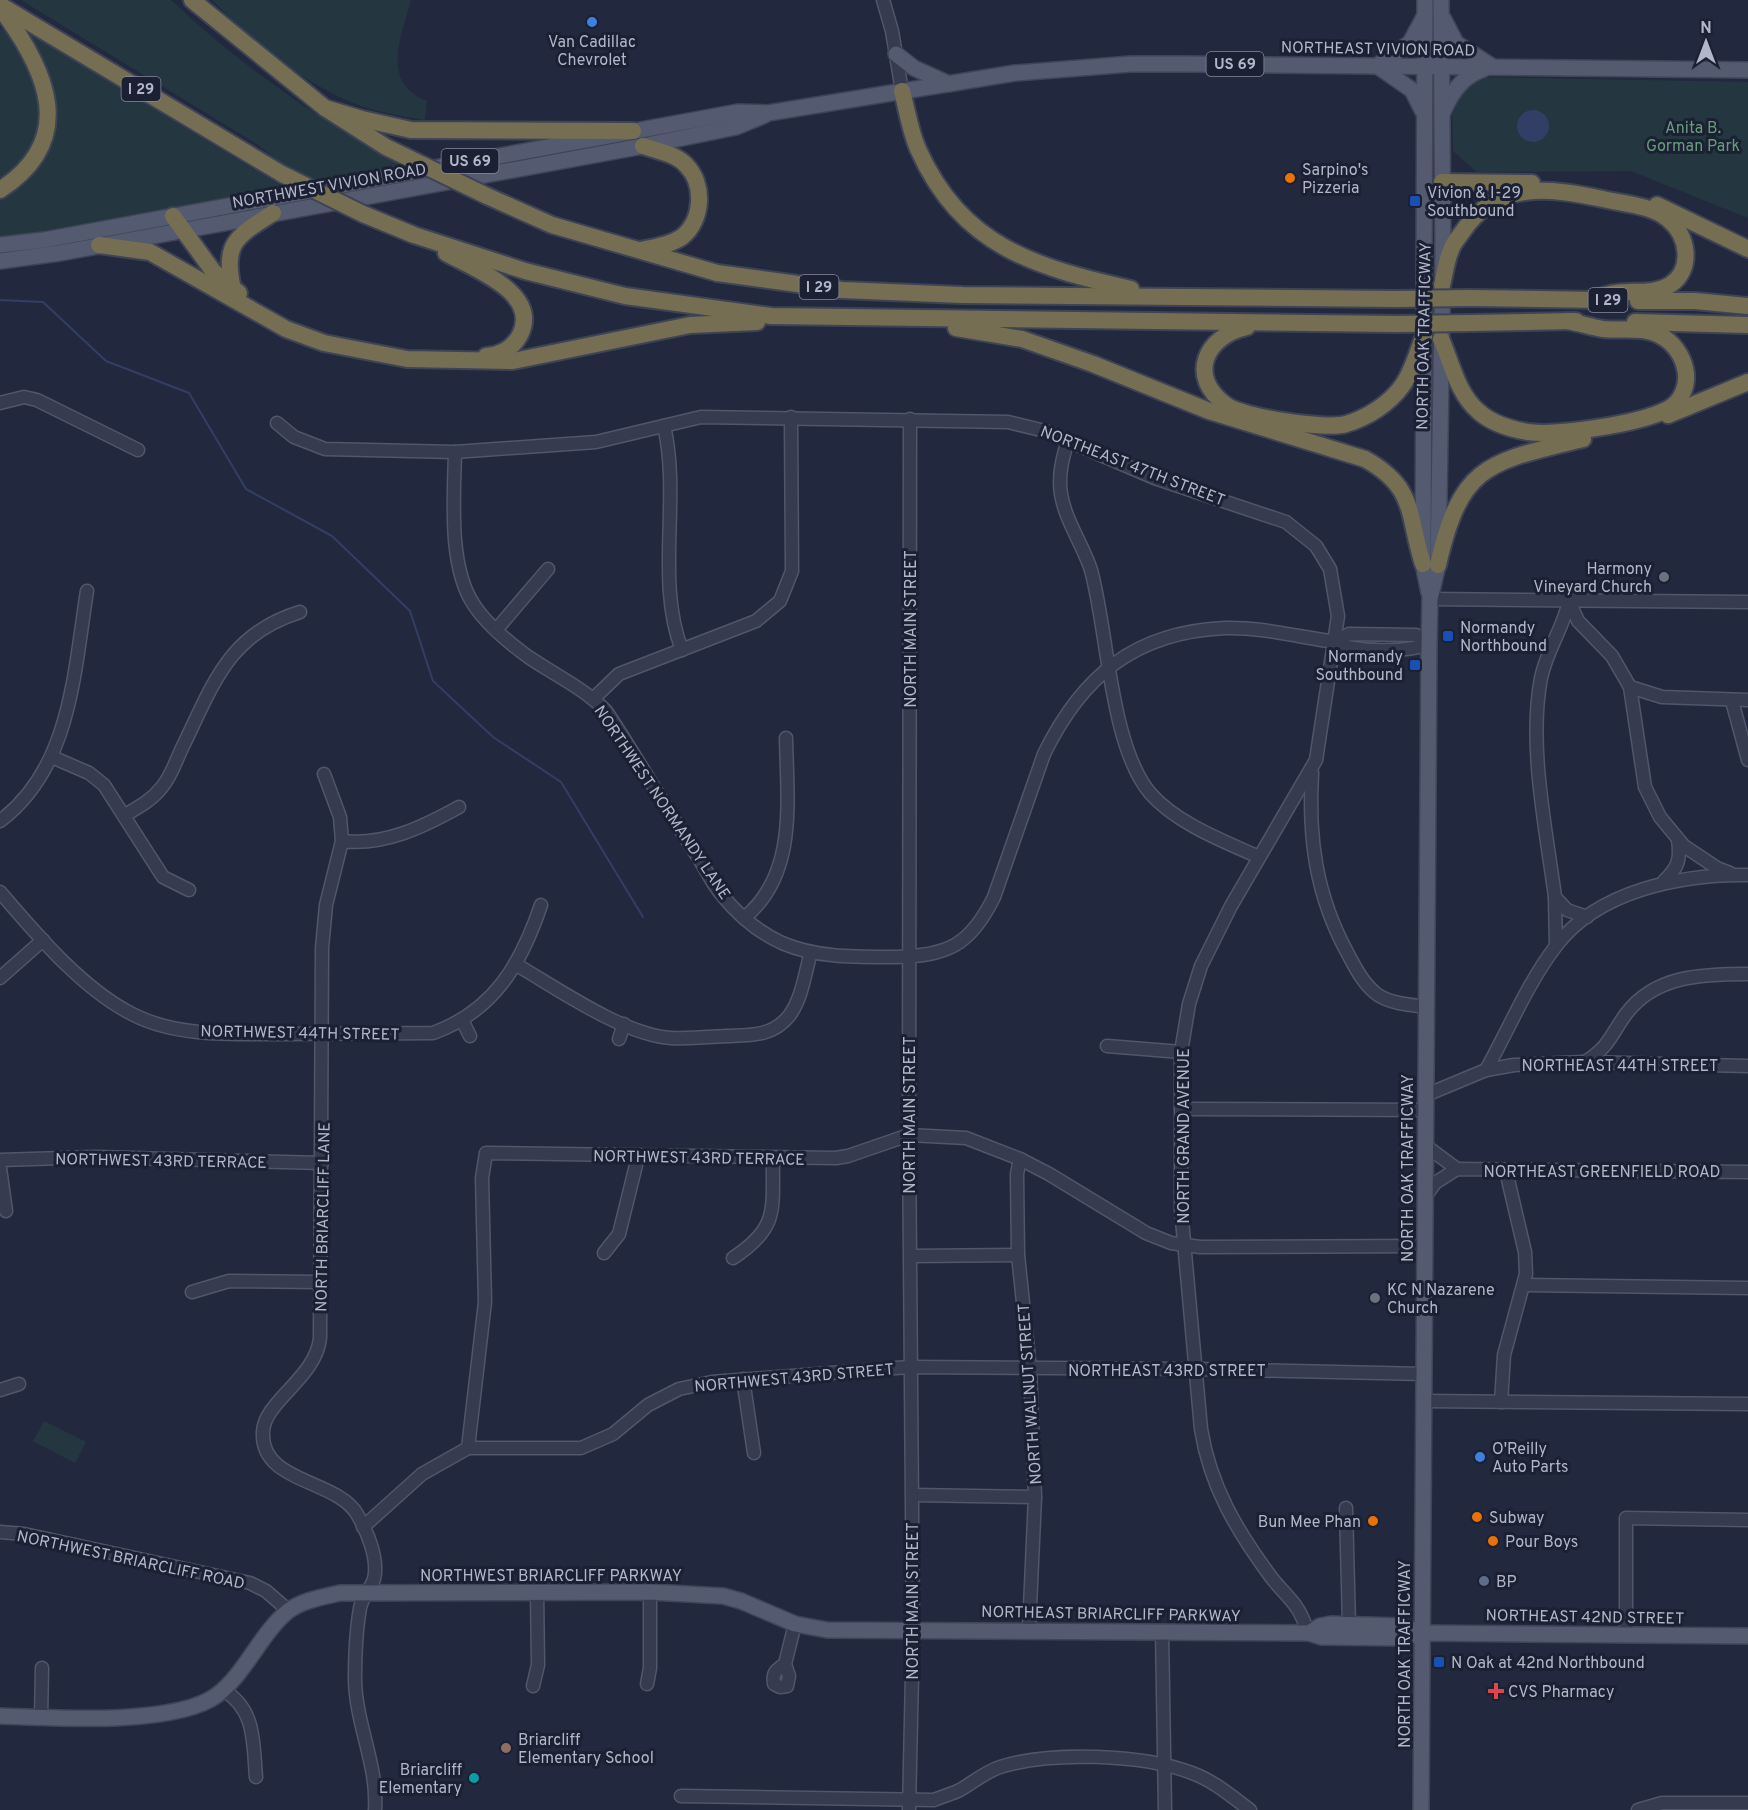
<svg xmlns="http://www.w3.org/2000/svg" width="1748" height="1810" viewBox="0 0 1748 1810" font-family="Overpass,sans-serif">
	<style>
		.green { fill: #243740 }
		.water { fill: #323e65 }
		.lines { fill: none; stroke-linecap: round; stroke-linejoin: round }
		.stream { stroke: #323e65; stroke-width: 2 }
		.minor-casing { stroke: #515669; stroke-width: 15 }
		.major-casing { stroke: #3f4457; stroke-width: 18 }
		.highway-casing { stroke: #3e4356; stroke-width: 20 }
		.minor { stroke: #363b4f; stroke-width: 12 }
		.major { stroke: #545a6f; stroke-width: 15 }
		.highway { stroke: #756e52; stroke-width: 16 }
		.highway-bridge-casing { stroke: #3e4356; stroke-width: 20; stroke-linecap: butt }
		.highway-bridge { stroke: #756e52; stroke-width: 16 }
		.shop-dot { fill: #3f7fe0; stroke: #1b2033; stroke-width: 2 }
		.food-dot { fill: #e8710a; stroke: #1b2033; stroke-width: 2 }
		.transit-dot { fill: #1a4fb4; stroke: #1b2033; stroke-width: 2 }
		.worship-dot { fill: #6b7280; stroke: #1b2033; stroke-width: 2 }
		.service-dot { fill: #5c6f8a; stroke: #1b2033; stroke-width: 2 }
		.health-dot { fill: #e0444e; stroke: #1b2033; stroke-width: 2 }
		.education-dot { fill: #8d6e63; stroke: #1b2033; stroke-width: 2 }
		.culture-dot { fill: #0f9aa8; stroke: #1b2033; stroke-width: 2 }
		.labels { text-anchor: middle; stroke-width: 6; stroke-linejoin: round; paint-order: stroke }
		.shield { fill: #1b2033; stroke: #85899d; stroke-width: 1.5 }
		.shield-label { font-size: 15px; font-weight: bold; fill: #b2b6ca }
		.poi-label { font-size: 16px; fill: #b2b6ca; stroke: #1b2033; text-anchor: start }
		.street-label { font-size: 16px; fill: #b2b6ca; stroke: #1b2033 }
		.park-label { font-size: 16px; fill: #679d7d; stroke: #1b2033 }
	</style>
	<rect width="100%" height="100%" fill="#22293f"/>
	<!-- green -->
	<g class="green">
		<path d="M21 0H171C240 66 319 119 402 166L318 182 277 160 257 144Z"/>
		<path d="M212 0H411C401 37 380 83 427 101L425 120C401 116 376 112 353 103 299 81 253 41 212 0Z"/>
		<path d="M0 27C37 58 55 114 27 157 21 167 9 175 0 183Z"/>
		<path d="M31 35 285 188 0 239V195L54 117 52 86 29 38Z"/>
		<path d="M1470 77 1748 82V218L1631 171 1477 172 1453 151 1452 100Z"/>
		<path d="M44 1421 86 1442 75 1463 33 1441Z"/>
	</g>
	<!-- water -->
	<circle class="water" cx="1533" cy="126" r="16"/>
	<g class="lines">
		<!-- stream -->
		<path class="stream" d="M0 300 43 302 106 361 189 393 246 489 332 536 410 611 433 681 493 737 561 782 643 917"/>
		<!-- minor casing -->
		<g class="minor-casing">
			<g id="minor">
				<path d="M883 0 892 31 902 91"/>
				<path d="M0 403 24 397 37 400 138 450"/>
				<path d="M277 423 294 437 325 449 455 452 596 442 701 417 1008 422 1045 431 1157 479 1286 522 1316 546 1330 569 1338 616 1316 760 1231 906 1201 966 1189 1004 1181 1052V1209L1201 1429C1210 1486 1237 1531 1271 1577 1279 1588 1290 1597 1297 1608 1302 1615 1305 1625 1309 1633"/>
				<path d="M664 426C681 498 655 581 682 650"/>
				<path d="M1068 441C1062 458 1058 476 1061 494 1065 520 1083 545 1091 570 1108 632 1110 745 1150 793 1176 823 1223 841 1259 857"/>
				<path d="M455 452C454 497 448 567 474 605 487 625 508 642 527 656 553 674 584 688 606 711 638 759 666 809 698 857 706 869 712 884 722 895 738 915 758 932 782 943 817 958 856 957 894 957 947 956 970 946 994 897L1044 754C1082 676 1135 632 1225 628 1261 627 1299 637 1335 642 1356 653 1408 652 1429 644"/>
				<path d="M1430 599 1748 602"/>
				<path d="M1569 601C1563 629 1547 649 1541 678 1528 745 1546 829 1555 897L1567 910 1587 917"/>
				<path d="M1569 601 1578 621 1612 656 1630 687 1645 787 1660 817 1684 846 1717 868 1730 873"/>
				<path d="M496 630 548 569"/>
				<path d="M1335 642 1349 634 1416 635 1429 644"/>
				<path d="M1630 687 1662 697 1748 700"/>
				<path d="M593 699 619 674 756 621 780 601 792 571 791 417"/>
				<path d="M1732 701 1748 760"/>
				<path d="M52 757 89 773 104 785 163 877 189 890"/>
				<path d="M1312 773C1308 838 1316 896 1348 954 1356 969 1364 985 1378 995 1392 1004 1411 1005 1427 1007"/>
				<path d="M324 774 340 817 342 841 326 905 322 948 320 1338C316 1378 264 1401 263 1432 260 1483 336 1479 357 1514 367 1531 379 1559 374 1579 371 1589 362 1597 360 1608 356 1631 355 1657 355 1680 356 1725 378 1765 375 1810"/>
				<path d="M125 815C139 807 152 800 162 787 172 775 176 760 183 746 213 685 228 634 300 612"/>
				<path d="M0 821C71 768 74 672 87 591"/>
				<path d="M342 841C384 846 423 827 459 807"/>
				<path d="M1664 881C1678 868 1681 859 1678 840"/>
				<path d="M0 892C36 934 83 990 134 1015 178 1037 233 1034 282 1034 332 1034 383 1033 433 1033 494 1011 521 964 541 905"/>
				<path d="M1555 898 1556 945"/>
				<path d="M744 918C798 874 787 800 786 738"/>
				<path d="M515 964C557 988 623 1035 671 1038 689 1039 708 1037 726 1036 750 1035 772 1037 789 1016 802 999 805 973 811 952"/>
				<path d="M0 978 43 940"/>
				<path d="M462 1020 470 1036"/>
				<path d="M619 1039 624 1024"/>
				<path d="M1107 1046 1181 1052"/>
				<path d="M1585 1062C1610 1046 1610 1036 1626 1014 1655 975 1703 974 1748 974"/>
				<path d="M1486 1070C1508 1031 1528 982 1556 946 1598 890 1683 874 1748 875"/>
				<path d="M1426 1095 1486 1070 1514 1065 1585 1062 1748 1066"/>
				<path d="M1181 1109 1426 1110"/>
				<path d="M1426 1146 1457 1169"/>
				<path d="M1020 1159 1017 1174 1018 1255 1030 1369 1035 1497 1029 1629"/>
				<path d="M0 1160 94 1157 322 1163"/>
				<path d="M0 1168 6 1211"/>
				<path d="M1425 1197 1435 1183 1457 1169 1748 1172"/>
				<path d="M604 1253 619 1234 638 1157"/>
				<path d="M911 1256 1018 1255"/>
				<path d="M733 1258C780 1227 772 1209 773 1158"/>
				<path d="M1525 1285 1748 1288"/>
				<path d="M192 1292 229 1281 321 1282"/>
				<path d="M743 1379 754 1453"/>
				<path d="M0 1390 19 1384"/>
				<path d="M1424 1401 1748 1404"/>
				<path d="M1501 1402 1504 1355 1526 1274 1525 1252 1506 1171"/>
				<path d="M468 1448 485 1302 482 1178 486 1153 836 1158 848 1156 909 1135 966 1138 1020 1159 1049 1174 1146 1233 1171 1243 1200 1247 1425 1246"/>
				<path d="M913 1495 1035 1497"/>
				<path d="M1346 1508 1349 1625"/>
				<path d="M363 1527 422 1474 468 1448H581L613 1434 648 1405 679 1389 712 1382 909 1367 1197 1369 1424 1374"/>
				<path d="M0 1532 24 1534 250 1583 266 1591 289 1611"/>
				<path d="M1162 1631 1165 1810"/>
				<path d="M1626 1634V1518L1748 1520"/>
				<path d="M785 1664C776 1670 772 1673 774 1684L780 1687 787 1686 789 1676 785 1664 795 1624"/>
				<path d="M647 1684 650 1668V1592"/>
				<path d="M533 1686 538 1665 537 1591"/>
				<path d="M223 1690C256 1709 253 1743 256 1777"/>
				<path d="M41 1718 42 1668"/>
				<path d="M681 1796 934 1800C943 1796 952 1794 960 1790 974 1782 985 1772 1000 1767 1051 1751 1142 1754 1192 1773 1214 1781 1231 1796 1250 1810"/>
				<path d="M909 1810 913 1630 909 1135 910 419"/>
				<path d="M1638 1810 1662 1803H1748"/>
			</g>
		</g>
		<!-- major casing -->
		<g class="major-casing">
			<g id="major">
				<path d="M1425 0 1423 564 1429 593"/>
				<path d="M1443 18 1456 43 1493 67"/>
				<path d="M896 54 914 68 949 84"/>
				<path d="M1377 66 1410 43 1424 17"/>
				<path d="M1379 67 1412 90 1422 110"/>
				<path d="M1443 112C1451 93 1463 75 1484 69"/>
				<path d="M0 245 44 240 738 112 768 113 1015 73 1131 64H1188L1748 70"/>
				<path d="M0 261 60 253 643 146 736 127 765 115"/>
				<path d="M1309 1633 1320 1626 1331 1624 1402 1626 1422 1633"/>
				<path d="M0 1716C52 1718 176 1726 217 1695 246 1673 260 1634 288 1611 303 1600 323 1597 340 1593L650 1592 723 1596 741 1601 795 1624 827 1630 1309 1633 1321 1637 1403 1638 1422 1633 1748 1636"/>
				<path d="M1421 1810 1429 644 1430 599 1438 565 1443 250 1441 0"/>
			</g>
		</g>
		<!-- highway casing -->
		<g class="highway-casing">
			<g id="highway">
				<path d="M192 0 325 108 386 147"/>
				<path d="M0 5 282 174"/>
				<path d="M902 91C907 110 910 131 918 149 962 247 1035 267 1131 289"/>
				<path d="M325 108 362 119 411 130 633 131"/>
				<path d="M1442 182 1532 183"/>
				<path d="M0 190C79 139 46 69 1 9"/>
				<path d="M487 196 552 225 717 273 842 290 962 295 1397 299"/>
				<path d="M1657 205 1748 249"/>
				<path d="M363 214 414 235 525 271 625 296 771 316 1397 324"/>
				<path d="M173 216 213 271 239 293"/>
				<path d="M99 245 150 252 286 329 324 343 407 359 513 361 690 325 757 322"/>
				<path d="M641 250C655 247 670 245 682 237 703 220 705 184 686 165 676 154 658 151 643 146"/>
				<path d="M446 253C474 269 541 293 520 335 513 348 502 355 486 356"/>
				<path d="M1442 285C1445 274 1446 261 1451 250 1453 243 1459 237 1463 231 1498 180 1550 188 1603 199 1624 204 1651 205 1668 219 1688 235 1694 269 1670 285 1653 295 1634 290 1616 293 1607 294 1598 298 1590 300"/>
				<path d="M233 289C222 242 238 236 273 213"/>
				<path d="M1469 298 1600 300"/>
				<path d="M1638 301H1695L1748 306"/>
				<path d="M1635 322 1748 325"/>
				<path d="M1470 323 1576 321"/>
				<path d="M1247 327C1205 336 1187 377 1226 405 1242 417 1327 430 1346 424 1367 418 1389 404 1402 386 1412 373 1417 352 1424 336"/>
				<path d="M956 328 1022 339 1093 364 1209 411 1365 459C1417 488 1407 515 1423 564"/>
				<path d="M1441 339C1452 363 1457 393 1478 411 1491 423 1510 429 1528 432 1558 436 1638 424 1666 410 1682 403 1689 384 1685 368 1682 355 1673 342 1661 336 1643 326 1622 331 1603 329 1591 327 1579 323 1567 321"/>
				<path d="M1668 415 1748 382"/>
				<path d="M1438 565C1461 463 1489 462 1583 439"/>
			</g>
		</g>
		<!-- minor -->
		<use href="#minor" class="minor"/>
		<!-- major -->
		<use href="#major" class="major"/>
		<!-- highway -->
		<use href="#highway" class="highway"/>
		<!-- highway-bridge casing -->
		<g class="highway-bridge-casing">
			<g id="highway-bridge">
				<path d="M386 147 487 196"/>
				<path d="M282 174 363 214"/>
				<path d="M1397 299 1469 298"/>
				<path d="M1397 324 1470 323"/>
			</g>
		</g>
		<!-- highway-bridge -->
		<use href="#highway-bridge" class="highway-bridge"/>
	</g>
	<!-- markers -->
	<g class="shop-dot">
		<circle cx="592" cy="22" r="6"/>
		<circle cx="1480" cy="1457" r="6"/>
	</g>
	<g class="food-dot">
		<circle cx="1290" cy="178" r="6"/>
		<circle cx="1477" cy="1517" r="6"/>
		<circle cx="1373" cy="1521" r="6"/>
		<circle cx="1493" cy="1541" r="6"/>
	</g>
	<g class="transit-dot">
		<rect x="1409" y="195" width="12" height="12" rx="3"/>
		<rect x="1442" y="630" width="12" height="12" rx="3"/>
		<rect x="1409" y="659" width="12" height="12" rx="3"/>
		<rect x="1433" y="1656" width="12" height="12" rx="3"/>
	</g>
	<g class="worship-dot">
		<circle cx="1664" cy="577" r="6"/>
		<circle cx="1375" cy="1298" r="6"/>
	</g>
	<circle class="service-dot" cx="1484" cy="1581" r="6"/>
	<path class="health-dot" d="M1493 1682h6v6h6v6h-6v6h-6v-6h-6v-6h6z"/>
	<circle class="education-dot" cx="506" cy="1748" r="6"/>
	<circle class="culture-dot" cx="474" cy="1778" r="6"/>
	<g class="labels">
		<!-- shield labels -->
		<g class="shield">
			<rect x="1206.5" y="52" width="57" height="24" rx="4.5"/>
			<rect x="121.5" y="77" width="39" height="24" rx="4.5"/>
			<rect x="441.5" y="149" width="57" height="24" rx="4.5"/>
			<rect x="799.5" y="275" width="39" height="24" rx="4.5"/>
			<rect x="1588.5" y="288" width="39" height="24" rx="4.5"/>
		</g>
		<g class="shield-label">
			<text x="1235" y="69">US 69</text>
			<text x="141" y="94">I 29</text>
			<text x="470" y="166">US 69</text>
			<text x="819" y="292">I 29</text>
			<text x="1608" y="305">I 29</text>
		</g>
		<!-- poi labels -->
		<g class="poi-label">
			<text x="592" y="47" text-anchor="middle">Van Cadillac<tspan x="592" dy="18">Chevrolet</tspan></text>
			<text x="1302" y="175">Sarpino's<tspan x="1302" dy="18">Pizzeria</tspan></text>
			<text x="1427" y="198">Vivion &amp; I-29<tspan x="1427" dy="18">Southbound</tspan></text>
			<text x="1652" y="574" text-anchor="end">Harmony<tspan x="1652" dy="18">Vineyard Church</tspan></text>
			<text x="1460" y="633">Normandy<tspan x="1460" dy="18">Northbound</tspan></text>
			<text x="1403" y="662" text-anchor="end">Normandy<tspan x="1403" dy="18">Southbound</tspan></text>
			<text x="1387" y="1295">KC N Nazarene<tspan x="1387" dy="18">Church</tspan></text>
			<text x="1492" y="1454">O'Reilly<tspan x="1492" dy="18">Auto Parts</tspan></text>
			<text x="1489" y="1523">Subway</text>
			<text x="1361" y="1527" text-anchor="end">Bun Mee Phan</text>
			<text x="1505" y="1547">Pour Boys</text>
			<text x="1496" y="1587">BP</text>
			<text x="1451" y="1668">N Oak at 42nd Northbound</text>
			<text x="1508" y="1697">CVS Pharmacy</text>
			<text x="518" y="1745">Briarcliff<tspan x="518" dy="18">Elementary School</tspan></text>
			<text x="462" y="1775" text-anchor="end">Briarcliff<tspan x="462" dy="18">Elementary</tspan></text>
		</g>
		<!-- street labels -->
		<g class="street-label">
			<text transform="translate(1378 48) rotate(1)" y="6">NORTHEAST VIVION ROAD</text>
			<text transform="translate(329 185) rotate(-10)" y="6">NORTHWEST VIVION ROAD</text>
			<text transform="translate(1423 336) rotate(-89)" y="6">NORTH OAK TRAFFICWAY</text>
			<text transform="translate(1133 465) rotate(21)" y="6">NORTHEAST 47TH STREET</text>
			<text transform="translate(910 629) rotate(-90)" y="6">NORTH MAIN STREET</text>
			<text transform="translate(663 802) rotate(56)" y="6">NORTHWEST NORMANDY LANE</text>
			<text transform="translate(300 1032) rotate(1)" y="6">NORTHWEST 44TH STREET</text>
			<text x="1620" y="1071">NORTHEAST 44TH STREET</text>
			<text transform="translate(909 1115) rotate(-90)" y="6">NORTH MAIN STREET</text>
			<text transform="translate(1183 1136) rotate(-90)" y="6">NORTH GRAND AVENUE</text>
			<text transform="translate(699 1157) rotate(1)" y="6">NORTHWEST 43RD TERRACE</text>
			<text transform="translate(161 1160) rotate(1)" y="6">NORTHWEST 43RD TERRACE</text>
			<text transform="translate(1407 1168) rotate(-90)" y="6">NORTH OAK TRAFFICWAY</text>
			<text x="1602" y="1177">NORTHEAST GREENFIELD ROAD</text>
			<text transform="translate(322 1217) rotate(-89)" y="6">NORTH BRIARCLIFF LANE</text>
			<text x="1167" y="1376">NORTHEAST 43RD STREET</text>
			<text transform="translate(794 1377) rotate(-5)" y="6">NORTHWEST 43RD STREET</text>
			<text transform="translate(1029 1394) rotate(-94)" y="6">NORTH WALNUT STREET</text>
			<text transform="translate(131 1559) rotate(12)" y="6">NORTHWEST BRIARCLIFF ROAD</text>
			<text x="551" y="1581">NORTHWEST BRIARCLIFF PARKWAY</text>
			<text transform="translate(912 1601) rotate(-90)" y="6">NORTH MAIN STREET</text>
			<text transform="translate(1111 1613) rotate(1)" y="6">NORTHEAST BRIARCLIFF PARKWAY</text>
			<text transform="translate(1585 1616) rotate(1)" y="6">NORTHEAST 42ND STREET</text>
			<text transform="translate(1404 1654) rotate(-90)" y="6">NORTH OAK TRAFFICWAY</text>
		</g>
		<!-- park labels -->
		<g class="park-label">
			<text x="1693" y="133">Anita B.<tspan x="1693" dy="18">Gorman Park</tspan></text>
		</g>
	</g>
	<!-- north arrow -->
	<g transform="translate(1706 42)" stroke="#1b2033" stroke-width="4.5" paint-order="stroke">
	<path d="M0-4.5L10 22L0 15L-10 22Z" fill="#b2b6ca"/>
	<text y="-9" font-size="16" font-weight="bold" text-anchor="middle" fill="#b2b6ca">N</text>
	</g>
</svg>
